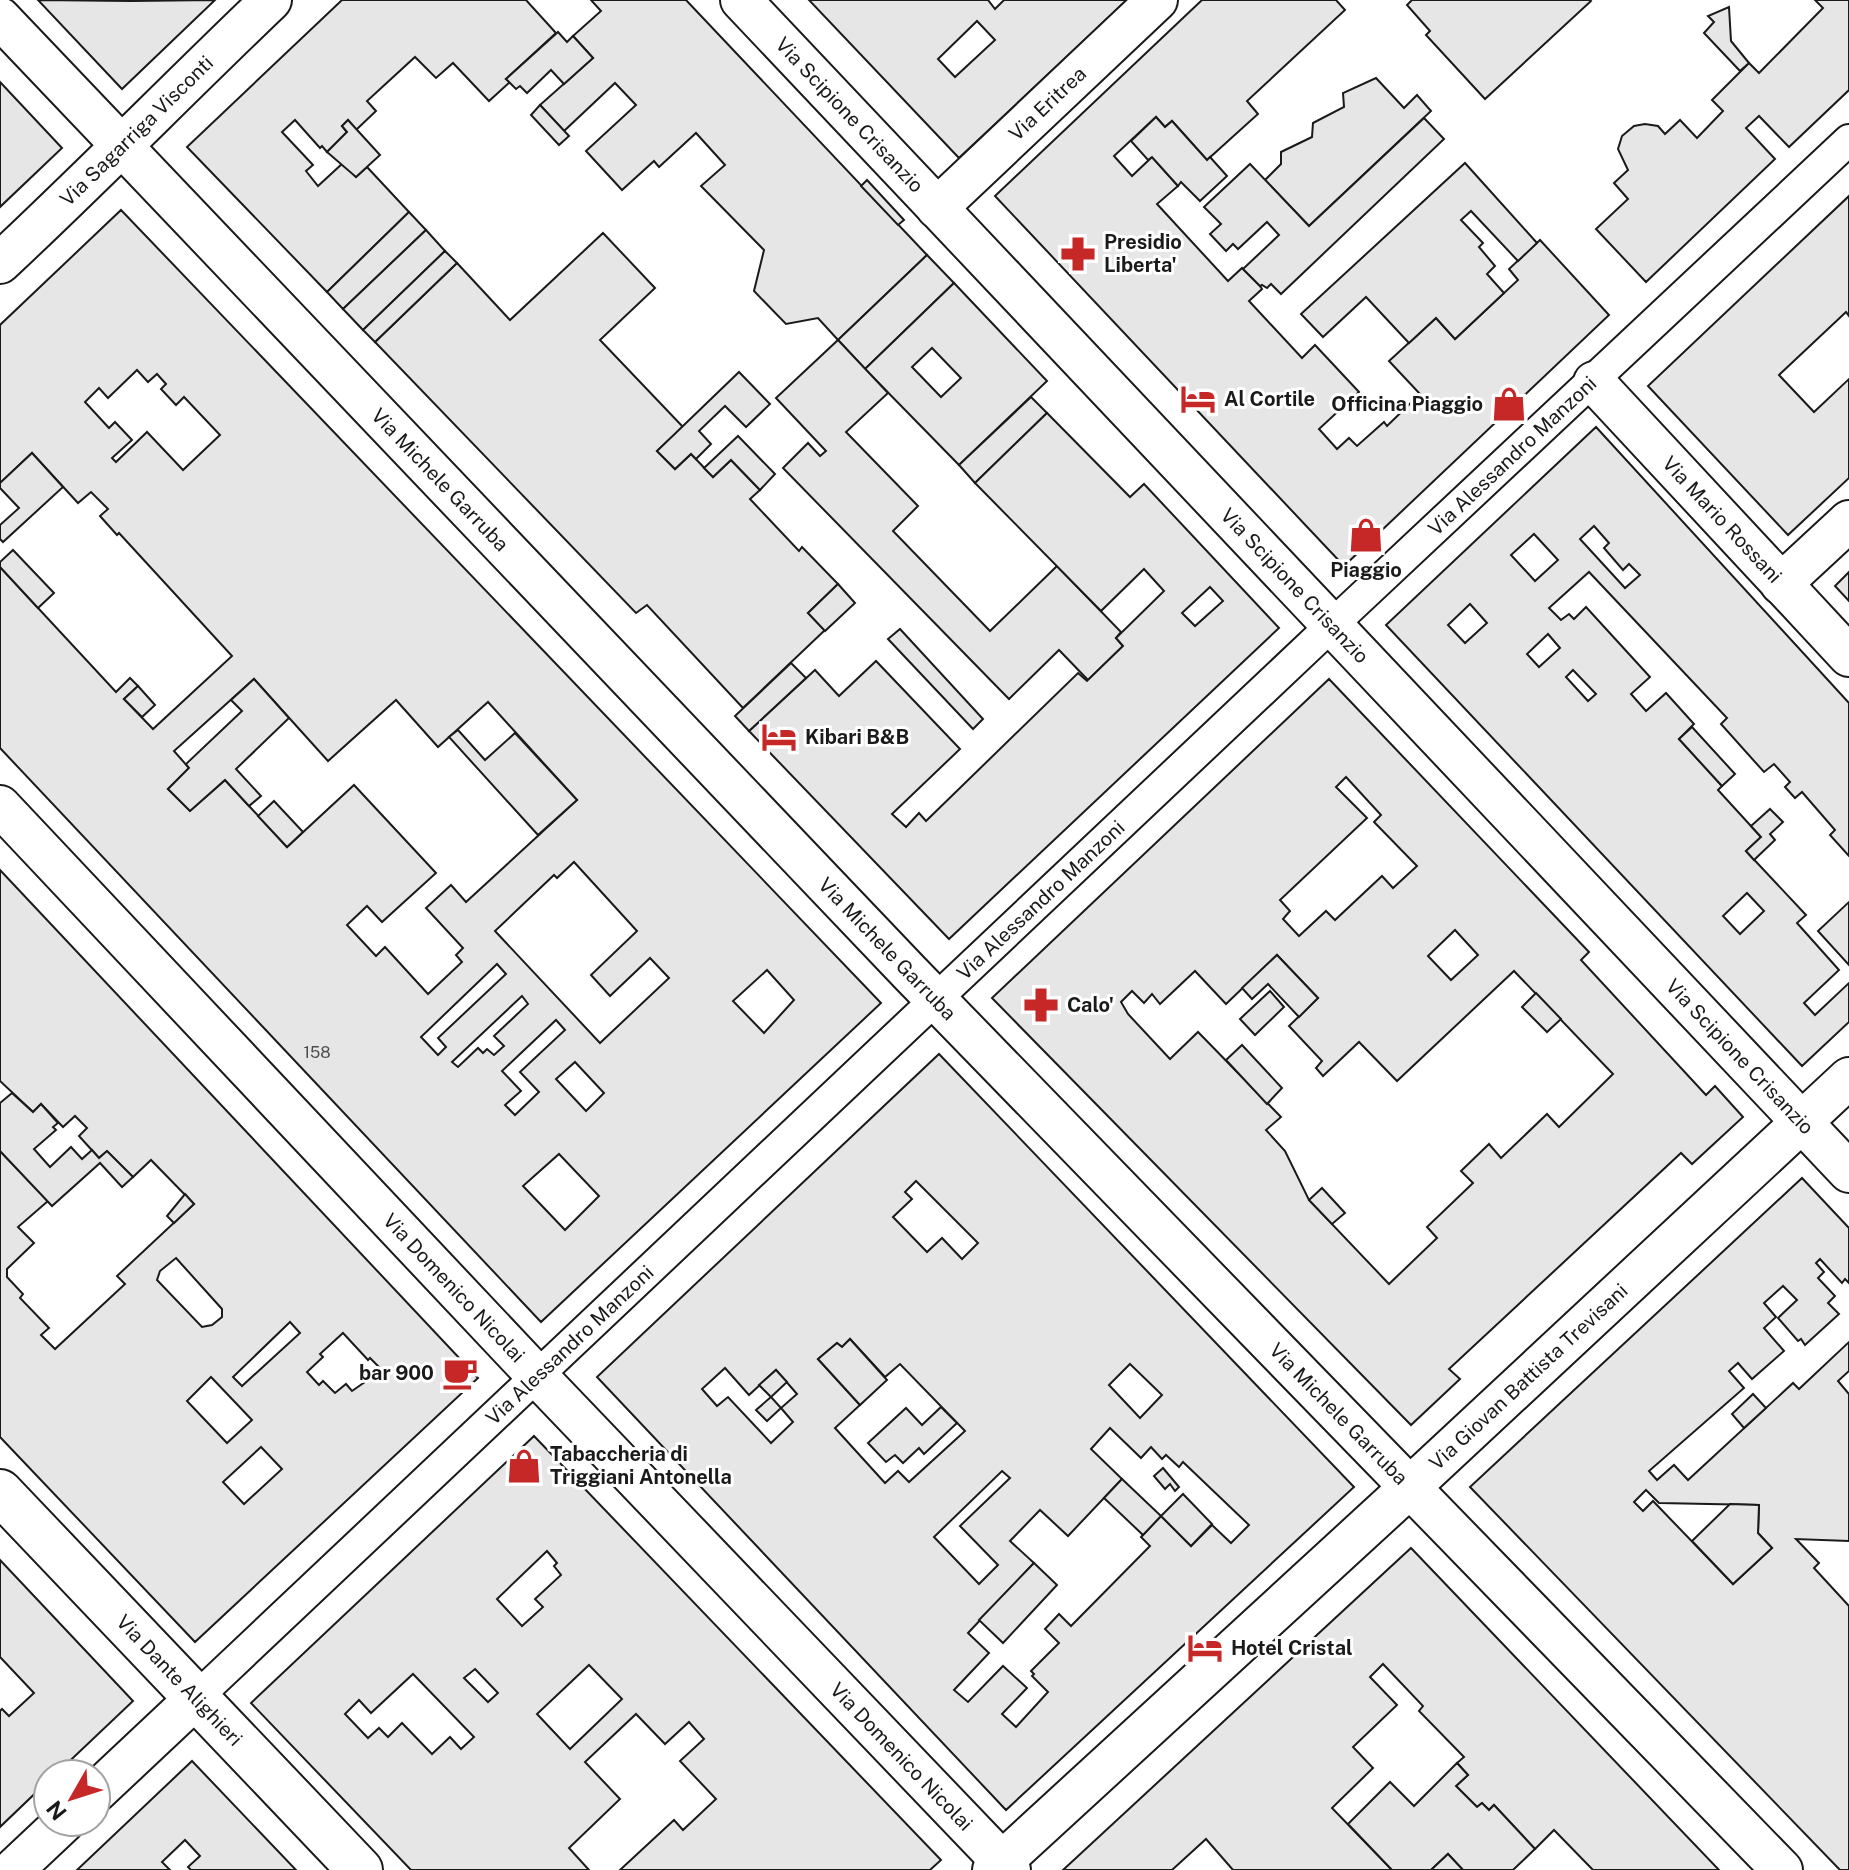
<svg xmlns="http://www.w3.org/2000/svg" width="1849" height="1870" viewBox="0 0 1849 1870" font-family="'Public Sans',sans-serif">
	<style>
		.building { fill: #e6e6e6; stroke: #1a1a1a; stroke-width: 2; fill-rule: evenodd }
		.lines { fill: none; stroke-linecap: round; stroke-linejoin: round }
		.pedestrian-casing { stroke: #1a1a1a; stroke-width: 34 }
		.minor-casing { stroke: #1a1a1a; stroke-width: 44 }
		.tertiary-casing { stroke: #1a1a1a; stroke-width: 48 }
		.pedestrian { stroke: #fff; stroke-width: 30 }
		.minor { stroke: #fff; stroke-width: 40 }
		.tertiary { stroke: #fff; stroke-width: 44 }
		.labels { text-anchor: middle; stroke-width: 6; stroke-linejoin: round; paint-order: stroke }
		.number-label { font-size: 16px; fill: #4d4d4d }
		.street-label { font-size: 20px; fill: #1a1a1a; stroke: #fff }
		.poi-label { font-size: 20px; font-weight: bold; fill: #1a1a1a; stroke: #fff; text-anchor: start }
	</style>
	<rect width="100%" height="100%" fill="#fff"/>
	<!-- building -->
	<g class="building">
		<path d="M38 0 131 1 215 0 122 89Z"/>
		<path d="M342 0H526L556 33 506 79 510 82 489 101 453 63 436 78 415 57 367 101 376 111 356 130 348 120 342 126 347 132 327 152 322 146 320 148 295 120 282 132 313 165 306 171 318 186 343 163 356 177 367 167 409 212 327 292 187 147Z"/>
		<path d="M591 0H686L927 255 838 340 818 318 786 324 754 291 764 250 701 186 725 165 696 133 659 167 654 161 622 190 586 151 636 105 615 83 564 131 540 105 593 58 573 36 601 11Z"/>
		<path d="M809 0H988L995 9 1004 0H1127L959 158ZM977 21 995 40 955 77 938 59Z"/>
		<path d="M1202 0H1336L1345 10 1247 101 1258 114 1207 160 1172 121 1165 127 1156 117 1114 156 1132 176 1152 157 1178 186 1157 204 1228 281 1242 268 1260 286 1262 289 1249 301 1302 358 1315 345 1359 392 1319 429 1337 449 1349 438 1357 446 1384 422 1387 426 1420 394 1389 361 1436 318 1455 339 1518 280 1509 269 1540 240 1609 315 1344 566 995 196Z"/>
		<path d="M1412 0H1590L1591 1 1485 99 1426 35 1430 31 1407 5Z"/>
		<path d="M1815 0H1849V90L1789 147 1759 116 1746 128 1775 159 1646 282 1596 229 1628 199 1614 183 1628 170 1618 149 1622 136 1634 126 1645 124 1658 126 1665 134 1680 120 1697 138 1723 111 1712 100 1749 63 1759 73 1823 8Z"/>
		<path d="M1729 7 1731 41 1749 63 1740 71 1704 33 1714 22 1708 16Z"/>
		<path d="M558 32 567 42 573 36 593 58 564 84 551 70 527 93 520 86 516 89 506 79Z"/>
		<path d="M1376 78 1404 108 1417 95 1431 111 1309 226 1265 180 1281 164V152L1312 137 1313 123 1344 107 1343 93Z"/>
		<path d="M0 82 62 148 0 207Z"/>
		<path d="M540 105 569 136 559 145 531 115Z"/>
		<path d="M1156 117 1165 127 1172 121 1207 160 1210 157 1227 176 1200 201 1181 182 1178 186 1152 157 1148 160 1131 141Z"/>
		<path d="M1424 118 1444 139 1281 294 1271 284 1267 288 1262 285 1260 286 1243 269 1279 235 1267 222 1238 249 1233 244 1226 251 1210 234 1221 224 1204 207 1250 164 1309 226Z"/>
		<path d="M348 120 380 155 356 177 327 152 347 132 342 126Z"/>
		<path d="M1465 163 1537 243 1518 261 1471 211 1461 220 1483 243 1479 247 1495 266 1487 274 1504 293 1455 339 1436 318 1409 343 1366 297 1323 337 1301 314Z"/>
		<path d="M867 180 904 220 898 225 861 186Z"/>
		<path d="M1849 196V316L1846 312 1779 375 1814 412 1849 379V478L1788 535 1648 386Z"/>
		<path d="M121 210 881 1003 541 1322 0 748V567L116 692 130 678 138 686 124 699 153 729 232 656 119 533 117 535 100 516 108 509 91 492 78 503 32 453 0 483V325ZM137 370 148 382 157 374 166 384 161 389 176 405 184 397 220 435 183 470 147 432 116 462 112 458 132 440 115 422 109 428 85 402 99 388 108 398ZM254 679 328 761 396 700 438 747 488 702 577 800 466 902 451 885 426 908 463 948 456 955 462 962 428 994 385 947 376 956 347 925 367 906 382 922 436 873 354 785 287 847 225 780 190 811 168 789 189 768 174 751ZM574 862 637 931 591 975 610 996 650 958 669 978 600 1043 495 931 554 875 557 878ZM497 964 506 974 438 1038 446 1047 438 1055 421 1037ZM767 970 794 1000 764 1033 733 1001ZM522 996 528 1004 494 1036 504 1046 494 1055 487 1049 483 1053 478 1048 458 1067 452 1062ZM556 1020 565 1030 520 1072 539 1092 515 1115 505 1105 521 1091 502 1071ZM575 1062 604 1093 586 1111 556 1079ZM559 1154 599 1196 565 1230 523 1186Z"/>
		<path d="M409 212 426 230 343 309 327 292Z"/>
		<path d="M426 230 445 251 363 330 343 309Z"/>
		<path d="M603 233 655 288 600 340 683 427 657 451 675 469 691 454 713 477 731 460 760 490 750 499 799 551 802 547 838 584 808 613 825 630 743 708 647 605 636 613 375 342 457 263 510 320Z"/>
		<path d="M445 251 457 263 375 342 363 330Z"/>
		<path d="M927 255 954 283 865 369 838 340Z"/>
		<path d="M954 283 1047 381 959 465 865 369ZM932 348 961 378 941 397 912 367Z"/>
		<path d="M838 340 888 393 846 432 918 506 893 531 990 631 1057 566 1121 632 1116 638 1123 646 1088 680 1059 650 1009 699 783 468 808 443 820 456 826 451 776 398Z"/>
		<path d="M739 372 770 404 746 427 725 406 699 431 711 444 696 459 691 454 675 469 657 451Z"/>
		<path d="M1031 397 1047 413 975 483 959 465Z"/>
		<path d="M1047 413 1130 497 1144 484 1279 628 949 939 749 731 815 670 839 696 876 661 960 749 892 814 906 827 919 813 926 821 1078 673 1087 681 1123 646 1116 638 1164 591 1144 569 1101 611 975 483ZM1210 587 1223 601 1195 626 1182 613Z"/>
		<path d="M1596 427 1849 703V856L1830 835 1835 830 1802 792 1795 798 1785 787 1790 782 1774 764 1764 772 1721 724 1727 718 1589 572 1549 608 1561 620 1569 614 1574 619 1586 607 1650 677 1631 694 1646 711 1666 693 1694 724 1679 739 1722 786 1718 790 1761 837 1746 851 1806 915 1797 923 1839 970 1804 1003 1815 1015 1849 983V1022L1802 1066 1386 625ZM1594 526 1609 543 1604 548 1623 570 1629 564 1640 575 1625 588 1580 539ZM1534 534 1558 560 1535 581 1511 555ZM1470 604 1487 623 1465 643 1448 625ZM1548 634 1560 648 1539 667 1527 654ZM1573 670 1596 694 1588 701 1566 677ZM1747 893 1764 911 1740 934 1723 916Z"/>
		<path d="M738 436 775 474 760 490 731 460 713 477 704 468Z"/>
		<path d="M32 453 63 487 3 542 0 539V525L19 508 0 488V483Z"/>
		<path d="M13 550 54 593 38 608 0 567V562Z"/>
		<path d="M1849 572V601L1835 586Z"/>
		<path d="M838 584 855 603 825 631 808 613Z"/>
		<path d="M900 629 983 719 973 729 888 639Z"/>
		<path d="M791 663 806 678 749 731 735 716Z"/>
		<path d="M254 679 289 718 236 769 261 796 249 806 225 780 190 811 168 789 189 768 186 764 242 711 231 700Z"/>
		<path d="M1329 679 1589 952 1581 960 1706 1095 1715 1086 1743 1117 1692 1164 1681 1153 1449 1369 1460 1379 1411 1425 992 998ZM1346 777 1381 815 1374 822 1417 866 1393 888 1382 876 1335 920 1326 911 1299 936 1283 919 1290 911 1280 900 1367 818 1336 787ZM1455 930 1478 955 1451 980 1428 956ZM1277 955 1318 998 1289 1026 1322 1061 1316 1068 1323 1076 1359 1042 1397 1081 1514 971 1613 1074 1559 1127 1547 1114 1501 1158 1489 1144 1461 1171 1473 1183 1427 1227 1437 1238 1389 1284 1309 1200 1285 1151 1266 1130 1281 1117 1198 1032 1170 1059 1128 1014 1121 1002 1132 991 1144 1003 1152 994 1160 1004 1195 971 1226 1004Z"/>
		<path d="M138 686 155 705 142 717 124 699Z"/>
		<path d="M1692 727 1735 774 1722 786 1679 739Z"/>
		<path d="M458 730 485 760 515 733 577 800 538 835 449 737Z"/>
		<path d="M274 801 303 832 287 847 258 816Z"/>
		<path d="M1770 809 1783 822 1770 834 1775 840 1754 860 1746 851 1761 837 1751 826Z"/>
		<path d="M0 870 478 1378 195 1642 0 1437V1151L48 1201 18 1227 34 1243 7 1269V1277L23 1294 20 1298 49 1328 41 1335 55 1349 125 1284 117 1276 194 1204 151 1160 133 1177 107 1151 99 1158 79 1136 87 1128 75 1116 63 1127 41 1104 33 1112 0 1081ZM176 1258 222 1309V1317L212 1325 202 1327 157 1280 160 1271ZM290 1322 300 1333 242 1386 233 1377ZM343 1333 368 1360 370 1358 382 1370 352 1391 346 1384 335 1393 323 1381 319 1385 307 1372 323 1357 320 1354ZM211 1377 252 1420 227 1443 187 1401ZM261 1447 282 1469 244 1504 223 1482Z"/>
		<path d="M1849 902V965L1818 931Z"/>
		<path d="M1277 955 1318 998 1299 1017 1268 984 1252 999 1242 988Z"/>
		<path d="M1270 991 1284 1007 1255 1035 1240 1019Z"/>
		<path d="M1536 993 1561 1019 1547 1032 1522 1007Z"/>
		<path d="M1242 1045 1282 1088 1267 1104 1226 1060Z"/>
		<path d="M939 1054 1354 1487 1006 1810 597 1377ZM916 1181 978 1243 962 1259 942 1238 927 1252 893 1217 912 1199 905 1192ZM850 1339 885 1377 900 1364 965 1431 909 1482 898 1471 885 1483 835 1428 860 1405 818 1359 837 1343 842 1347ZM1130 1364 1162 1395 1140 1418 1109 1385ZM725 1368 749 1395 776 1370 797 1394 781 1408 793 1422 771 1443 728 1397 717 1406 702 1389ZM1110 1428 1141 1458 1151 1447 1162 1459 1166 1455 1179 1467 1183 1462 1249 1525 1231 1543 1212 1525 1191 1546 1161 1516 1141 1537 1150 1546 1071 1626 1059 1614 1045 1629 1059 1643 1031 1671 1034 1674 1032 1676 1048 1692 1016 1727 1002 1714 1027 1688 1003 1666 968 1702 954 1690 989 1653 968 1633 1034 1563 1010 1541 1040 1510 1068 1536 1122 1479 1091 1449ZM1002 1471 1010 1478 960 1526 998 1565 979 1584 934 1537Z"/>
		<path d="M12 1093 33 1112 41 1104 58 1123 53 1127 56 1130 34 1149 50 1167 71 1147 82 1159 92 1150 99 1158 107 1151 133 1177 122 1187 100 1163 52 1206 0 1151V1103Z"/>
		<path d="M1802 1178 1849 1228V1283L1845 1279 1842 1283 1820 1259 1816 1263 1824 1272 1818 1278 1835 1296 1828 1303 1839 1314 1805 1345 1801 1339 1798 1341 1778 1318 1797 1300 1783 1286 1764 1303 1776 1317 1764 1328 1784 1351 1752 1379 1738 1363 1729 1371 1744 1388 1649 1471 1657 1480 1674 1465 1688 1480 1793 1383 1799 1389 1849 1342V1371L1838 1381 1849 1394V1541L1796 1539 1819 1563 1814 1568 1849 1606V1870H1840L1470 1487ZM1646 1490 1659 1503 1759 1505 1758 1533 1772 1548 1733 1584 1653 1501 1643 1511 1634 1502Z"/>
		<path d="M1322 1188 1345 1213 1332 1224 1309 1200Z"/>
		<path d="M185 1194 194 1204 174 1223 167 1216Z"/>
		<path d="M850 1339 887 1380 860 1405 818 1359 837 1343 842 1347Z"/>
		<path d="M776 1370 787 1382 771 1397 781 1408 767 1421 756 1410 771 1397 759 1385Z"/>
		<path d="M1753 1394 1766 1408 1744 1428 1732 1414Z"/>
		<path d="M941 1407 957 1423 924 1454 919 1448 903 1463 895 1455 886 1462 868 1443 906 1408 922 1425Z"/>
		<path d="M534 1436 941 1860 930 1870H620L674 1820 683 1830 716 1799 680 1761 704 1739 689 1722 665 1744 636 1714 585 1762 620 1799 569 1848 589 1870H411L251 1703ZM547 1551 557 1563 554 1566 561 1575 535 1599 543 1607 522 1626 497 1599ZM589 1665 622 1699 570 1749 537 1714ZM475 1669 498 1693 488 1702 464 1678ZM413 1674 474 1737 461 1749 450 1737 432 1754 402 1723 388 1737 379 1728 368 1738 345 1714 359 1700 371 1713Z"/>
		<path d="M1163 1468 1179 1487 1175 1491 1170 1484 1165 1489 1154 1476Z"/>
		<path d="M1122 1479 1161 1516 1143 1535 1104 1498Z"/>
		<path d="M1183 1494 1212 1524 1191 1546 1161 1516Z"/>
		<path d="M1730 1504 1759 1505 1758 1533 1772 1548 1733 1584 1692 1541Z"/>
		<path d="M1411 1548 1719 1870H1593L1554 1830 1535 1849 1494 1805 1489 1810 1482 1803 1477 1807 1456 1786 1468 1775 1457 1763 1464 1757 1419 1711 1423 1706 1383 1664 1370 1677 1397 1705 1353 1747 1373 1768 1332 1808 1392 1870H1233L1206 1839 1172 1870H1063Z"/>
		<path d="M0 1560 133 1701 56 1774H48V1781L0 1827V1711L2 1709 9 1716 34 1693 0 1657Z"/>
		<path d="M1034 1563 1057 1585 1003 1643 979 1620Z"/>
		<path d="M192 1761 296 1870H191L188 1867 200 1856 185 1840 162 1862 170 1870H77Z"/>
		<path d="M1457 1763 1468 1775 1456 1786 1477 1807 1482 1803 1489 1810 1494 1805 1535 1849 1513 1870H1463L1448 1854 1431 1870H1392L1348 1824 1390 1782 1414 1806Z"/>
		<path d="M1448 1854 1463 1870H1431Z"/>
	</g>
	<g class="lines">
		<!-- pedestrian casing -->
		<g class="pedestrian-casing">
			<g id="pedestrian">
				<path id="s1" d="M196 1698 1333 624 1849 140"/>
			</g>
		</g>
		<!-- minor casing -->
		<g class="minor-casing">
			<g id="minor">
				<path id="s2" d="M741 0 1849 1172"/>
				<path id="s3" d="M0 18 910 973 1782 1870"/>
				<path id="s4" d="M937 208 1157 0"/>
				<path id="s5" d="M0 263C92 177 180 87 271 0"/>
				<path id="s6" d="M1594 382 1849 656"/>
				<path d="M1781 584 1849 521"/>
				<path id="s7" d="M0 806 538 1377 1010 1870"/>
				<path d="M96 1792 196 1698"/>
				<path d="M13 1870 64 1822"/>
				<path id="s8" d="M993 1870 1409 1488 1849 1078"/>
			</g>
		</g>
		<!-- tertiary casing -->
		<g class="tertiary-casing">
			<g id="tertiary">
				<path id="s9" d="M0 1492 360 1870"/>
			</g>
		</g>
		<!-- pedestrian -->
		<use href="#pedestrian" class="pedestrian"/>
		<!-- minor -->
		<use href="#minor" class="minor"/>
		<!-- tertiary -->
		<use href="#tertiary" class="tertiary"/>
	</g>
	<!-- icons -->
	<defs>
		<g id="pharmacy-bare" transform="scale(2.76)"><path d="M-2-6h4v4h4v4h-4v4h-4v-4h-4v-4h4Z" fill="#c62828" stroke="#fff" stroke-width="2.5" paint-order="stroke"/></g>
		<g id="hotel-bare" transform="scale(2.76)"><path d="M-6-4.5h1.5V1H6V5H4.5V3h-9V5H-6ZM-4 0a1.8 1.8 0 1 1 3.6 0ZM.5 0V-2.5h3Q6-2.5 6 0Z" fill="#c62828" stroke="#fff" stroke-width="2.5" paint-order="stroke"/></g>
		<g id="shop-bare" transform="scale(2.76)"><path d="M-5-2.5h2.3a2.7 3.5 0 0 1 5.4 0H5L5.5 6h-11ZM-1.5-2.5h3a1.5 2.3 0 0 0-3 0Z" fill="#c62828" stroke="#fff" stroke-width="2.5" paint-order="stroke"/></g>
		<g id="cafe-bare" transform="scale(2.76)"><path d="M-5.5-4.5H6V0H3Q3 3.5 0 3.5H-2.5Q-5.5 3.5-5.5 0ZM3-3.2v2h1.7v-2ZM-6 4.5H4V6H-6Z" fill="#c62828" stroke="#fff" stroke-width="2.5" paint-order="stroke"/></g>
	</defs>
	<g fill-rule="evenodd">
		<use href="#pharmacy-bare" x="1078" y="254"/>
		<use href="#hotel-bare" x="1198" y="399"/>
		<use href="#shop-bare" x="1509" y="404"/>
		<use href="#shop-bare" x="1366" y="535"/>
		<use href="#hotel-bare" x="779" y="737"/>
		<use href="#pharmacy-bare" x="1041" y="1005"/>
		<use href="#cafe-bare" x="460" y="1373"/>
		<use href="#shop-bare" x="524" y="1466"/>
		<use href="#hotel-bare" x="1205" y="1648"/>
	</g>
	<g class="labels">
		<!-- number labels -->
		<g class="number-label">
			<text x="317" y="1058">158</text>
		</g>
		<!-- street labels -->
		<g class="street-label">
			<text dy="7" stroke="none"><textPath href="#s4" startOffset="152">Via Eritrea</textPath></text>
			<text dy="7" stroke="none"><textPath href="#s2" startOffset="158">Via Scipione Crisanzio</textPath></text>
			<text dy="7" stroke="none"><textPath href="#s5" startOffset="190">Via Sagarriga Visconti</textPath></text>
			<text dy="7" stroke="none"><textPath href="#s1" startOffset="1810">Via Alessandro Manzoni</textPath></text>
			<text dy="7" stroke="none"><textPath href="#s3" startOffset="638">Via Michele Garruba</textPath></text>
			<text dy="7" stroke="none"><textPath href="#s6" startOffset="188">Via Mario Rossani</textPath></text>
			<text dy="7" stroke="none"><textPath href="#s2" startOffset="806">Via Scipione Crisanzio</textPath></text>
			<text dy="7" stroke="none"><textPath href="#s1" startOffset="1162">Via Alessandro Manzoni</textPath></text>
			<text dy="7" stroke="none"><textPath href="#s3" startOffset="1286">Via Michele Garruba</textPath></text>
			<text dy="7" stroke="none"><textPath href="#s2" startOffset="1454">Via Scipione Crisanzio</textPath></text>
			<text dy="7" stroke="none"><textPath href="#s7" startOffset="662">Via Domenico Nicolai</textPath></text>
			<text dy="7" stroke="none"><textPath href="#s1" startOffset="514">Via Alessandro Manzoni</textPath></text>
			<text dy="7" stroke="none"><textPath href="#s8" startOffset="728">Via Giovan Battista Trevisani</textPath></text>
			<text dy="7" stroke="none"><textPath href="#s3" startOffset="1934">Via Michele Garruba</textPath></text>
			<text dy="7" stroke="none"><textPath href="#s9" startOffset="260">Via Dante Alighieri</textPath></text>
			<text dy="7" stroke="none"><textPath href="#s7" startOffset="1310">Via Domenico Nicolai</textPath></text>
		</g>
		<!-- poi labels -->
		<g class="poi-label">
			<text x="1104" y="249">Presidio<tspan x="1104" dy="23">Liberta'</tspan></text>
			<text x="1224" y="406">Al Cortile</text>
			<text x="1483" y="411" text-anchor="end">Officina Piaggio</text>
			<text x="1366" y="577" text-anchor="middle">Piaggio</text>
			<text x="805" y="744">Kibari B&amp;B</text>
			<text x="1067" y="1012">Calo'</text>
			<text x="434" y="1380" text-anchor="end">bar 900</text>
			<text x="550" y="1461">Tabaccheria di<tspan x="550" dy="23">Triggiani Antonella</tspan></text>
			<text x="1231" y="1655">Hotel Cristal</text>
		</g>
	</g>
	<!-- north arrow -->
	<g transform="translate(72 1798) rotate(231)"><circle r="38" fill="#ffffff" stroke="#a3a3a3" stroke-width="2"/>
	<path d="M0-6L14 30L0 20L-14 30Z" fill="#c62828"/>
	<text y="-12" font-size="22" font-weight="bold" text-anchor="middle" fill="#1a1a1a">N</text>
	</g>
</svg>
